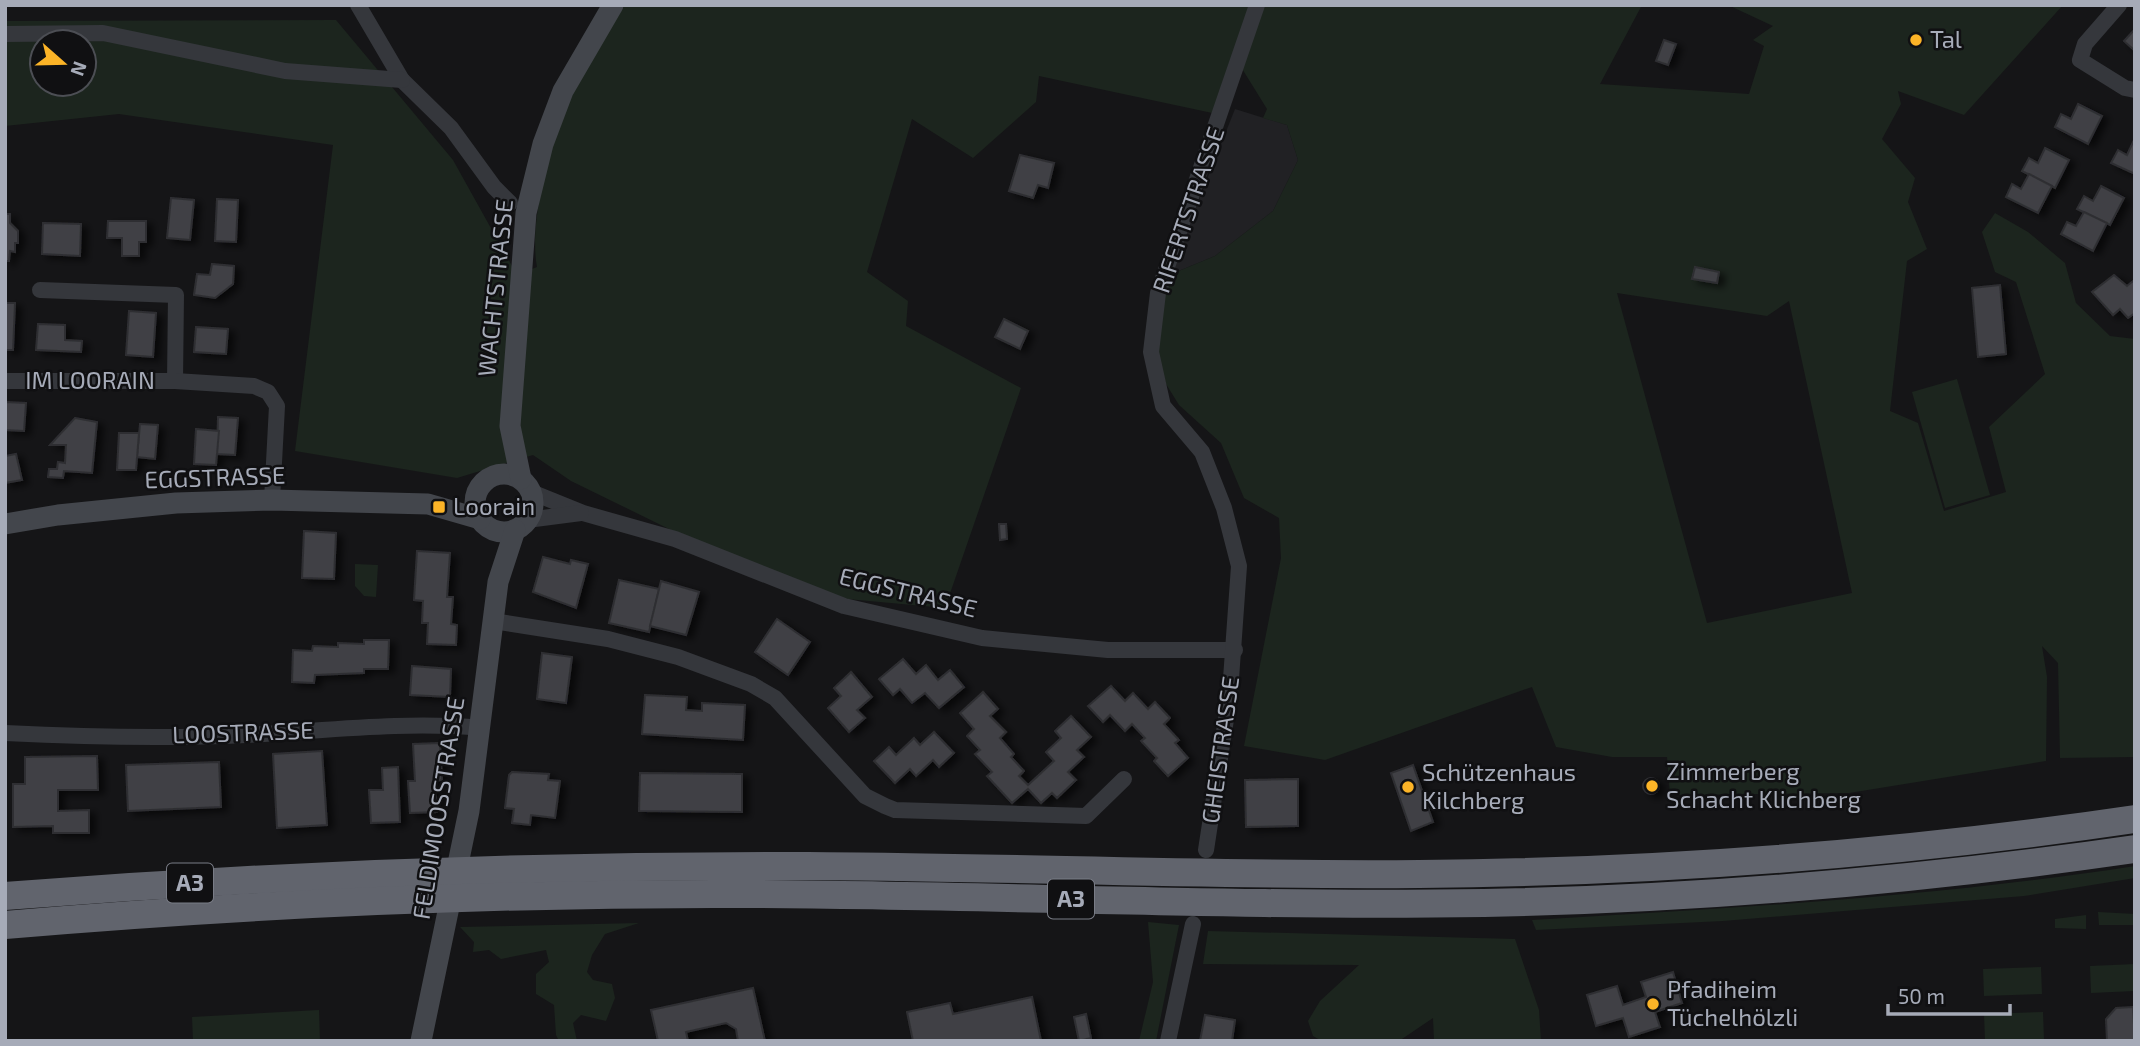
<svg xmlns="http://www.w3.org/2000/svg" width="2140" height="1046" viewBox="0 0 2140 1046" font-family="'Exo 2',sans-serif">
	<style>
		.built { fill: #212124 }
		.green { fill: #1c251e; fill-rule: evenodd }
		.building { fill: #3f4044; stroke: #2f2f33; stroke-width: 2; filter: url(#shadow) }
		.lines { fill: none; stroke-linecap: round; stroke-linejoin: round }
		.minor { stroke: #35373c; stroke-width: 16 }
		.secondary { stroke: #43464c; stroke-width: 21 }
		.motorway { stroke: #61646d; stroke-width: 28 }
		.poi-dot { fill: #fcb427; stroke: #101012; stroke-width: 2.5 }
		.labels { text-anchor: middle; stroke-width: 5; stroke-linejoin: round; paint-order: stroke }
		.shield { fill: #101012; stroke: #797c86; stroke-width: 2 }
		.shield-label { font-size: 23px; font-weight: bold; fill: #a6abb8 }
		.poi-label { font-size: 24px; fill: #a6abb8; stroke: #101012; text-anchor: start }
		.street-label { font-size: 24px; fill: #a6abb8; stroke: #101012 }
	</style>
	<defs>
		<filter id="shadow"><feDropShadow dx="6" dy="3.5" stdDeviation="3.5" flood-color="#0009"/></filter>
	</defs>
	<rect width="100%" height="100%" fill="#151517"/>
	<!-- built -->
	<path class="built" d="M1235 109 1287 125 1298 160 1273 211 1215 256 1169 275Z"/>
	<!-- green -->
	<g class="green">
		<path d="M625 5H1252L1217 114 1039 76 1036 102 973 158 912 119 867 272 908 301 906 326 1021 388 945 608 804 595 571 481 533 455 457 478 295 451 333 145 119 114 5 126V21L336 20 453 160 517 275 537 267C527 215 559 110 586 64 597 44 612 25 625 5ZM42 42H84V84H42Z"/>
		<path d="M1261 5H1642L1600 84 1749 94 1764 46 1753 40 1773 26 1728 5H2063L1964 115 1898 91 1901 104 1882 139 1915 178 1908 202 1927 249 1907 261 1890 411 1918 423 1944 511 2006 492 1989 427 2045 374 2016 282 1995 272 1982 232 1995 213 2028 232 2065 263 2076 303 2110 336 2135 339V757L2060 758 2058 663 2042 646 2047 677 2046 761 1849 793 1670 795 1667 757H1612L1556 747 1532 687 1325 760 1244 746 1281 558 1279 518 1244 498 1221 443 1179 405 1166 384 1157 353 1162 297 1169 275 1215 256 1273 211 1298 160 1287 125 1263 118 1267 109 1241 67ZM1617 293 1767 316 1789 301 1852 593 1707 623Z"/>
		<path d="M1957 379 1990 495 1945 508 1912 392Z"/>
		<path d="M355 564 378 565 376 597 364 596 355 586Z"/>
		<path d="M2135 866V878L2024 896 1723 921 1536 930 1532 920C1734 908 1935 897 2135 866Z"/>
		<path d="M2098 912 2135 914V925H2099Z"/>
		<path d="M2086 915V929L2055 928V919Z"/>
		<path d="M1148 922 1179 925 1156 1041H1139L1153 982Z"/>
		<path d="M639 923 605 934 592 955 587 972 593 980 612 984 615 998 606 1021 581 1015 573 1023 577 1041H559L556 1035 554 1005 536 994V974L549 962 546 950 501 959 489 950 473 952 474 942 460 927Z"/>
		<path d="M1208 931 1515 939 1539 1010 1541 1041H1434L1433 1018 1399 1041H1322L1313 1036 1308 1021 1320 1001 1359 965 1203 964Z"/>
		<path d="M2135 964V991L2091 993 2090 966Z"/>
		<path d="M2041 967 2042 994 1984 996 1983 969Z"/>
		<path d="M319 1010 320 1041H193L192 1017Z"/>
		<path d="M2043 1012 2044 1039 1985 1041 1984 1014Z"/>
	</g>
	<!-- building -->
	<g class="building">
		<path d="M2135 29V51L2124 41Z"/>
		<path d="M1664 40 1676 44 1668 65 1656 61Z"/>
		<path d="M2078 104 2102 116 2088 144 2055 127 2061 114 2071 119Z"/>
		<path d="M2134 140H2135V174L2111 163 2118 150 2127 155Z"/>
		<path d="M2045 148 2069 160 2055 188 2022 171 2029 158 2038 163Z"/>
		<path d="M1020 155 1054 163 1048 188 1038 185 1033 198 1009 191Z"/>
		<path d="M2029 174 2052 186 2038 213 2006 197 2012 184 2021 189Z"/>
		<path d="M2101 186 2124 198 2110 225 2077 209 2084 196 2093 201Z"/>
		<path d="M171 198 194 200 190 240 167 238Z"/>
		<path d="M217 199 238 200 236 242 215 241Z"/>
		<path d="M2084 212 2107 223 2093 251 2061 234 2067 222 2076 226Z"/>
		<path d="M5 214H10V223L18 231V243H15V252L10 251 9 261H5Z"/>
		<path d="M108 221H146V242H139V256H122V238H107Z"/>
		<path d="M43 223 81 224 80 256 42 254Z"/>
		<path d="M212 264 234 266 233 284 215 298 194 295 197 274 210 275Z"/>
		<path d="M1695 267 1719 272 1717 283 1692 279Z"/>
		<path d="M2114 275 2127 286 2133 281 2135 283V313L2128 318 2120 309 2113 315 2092 292Z"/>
		<path d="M2000 285 2006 354 1978 357 1972 288Z"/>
		<path d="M5 303H15L13 350H5Z"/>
		<path d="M129 311 156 313 153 357 126 355Z"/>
		<path d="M1004 319 1028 331 1020 349 995 337Z"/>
		<path d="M38 324 65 325V340L82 341 81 352 36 350Z"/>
		<path d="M196 327 228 329 226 354 194 352Z"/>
		<path d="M5 402 26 403 24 431 5 430Z"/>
		<path d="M218 417 238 418 235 455 217 454Z"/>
		<path d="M75 418 97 422 92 473 64 471 63 478 48 477 49 469H57L58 462 65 463 66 445H50Z"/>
		<path d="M140 424 158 425 155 459 137 457Z"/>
		<path d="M196 429 219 431 216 465 194 464Z"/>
		<path d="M119 433H139L136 470H117Z"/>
		<path d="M16 454 22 480 5 483V456Z"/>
		<path d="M999 524H1006L1007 539 1000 540Z"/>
		<path d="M304 531 336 533 334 579 302 578Z"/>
		<path d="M417 551 450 553 447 597H453L451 624 457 625 456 645 427 644 428 623H422L423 601 414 600Z"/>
		<path d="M543 557 570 564 571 560 588 564 576 608 533 592Z"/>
		<path d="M619 580 659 589 649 632 609 623Z"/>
		<path d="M661 581 699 592 686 635 650 626Z"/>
		<path d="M777 619 810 642 788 675 755 652Z"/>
		<path d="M364 640H389L388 669H364V673L315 675 314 683 292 682 293 650 312 651 313 646 338 647V643L364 644Z"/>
		<path d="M542 653 572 657 566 703 537 699Z"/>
		<path d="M903 659 916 674 926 665 938 680 950 670 964 687 939 708 925 693 912 703 900 689 893 695 879 679Z"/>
		<path d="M412 666 451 669 450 697 410 695Z"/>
		<path d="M851 672 872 697 857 710 865 718 849 732 828 708 841 696 834 688Z"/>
		<path d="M1111 686 1125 701 1133 693 1148 709 1155 702 1170 718 1164 724 1179 740 1175 743 1188 758 1168 776 1154 761 1157 758 1141 741 1145 738 1132 724 1125 731 1110 715 1103 722 1088 706Z"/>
		<path d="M983 692 998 709 990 716 1006 732 1000 738 1014 754 1011 757 1024 771 1019 776 1028 785 1054 761 1046 752 1061 738 1055 731 1071 716 1091 737 1077 750 1084 757 1068 772 1076 780 1057 798 1052 793 1041 803 1028 789 1012 803 987 776 992 772 975 754 980 750 967 736 974 729 960 713Z"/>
		<path d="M645 695 687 697 686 710 702 711V703L745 705 743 740 642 734Z"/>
		<path d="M934 732 954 753 939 767 933 760 916 776 910 769 895 783 874 761 889 747 896 755 914 738 920 745Z"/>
		<path d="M440 743 442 780 435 781 437 812 410 813 408 781H415L413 744Z"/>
		<path d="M322 751 327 825 277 828 273 754Z"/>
		<path d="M97 756 98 790H58V811L89 810V833H53V826L13 827V784H25V757Z"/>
		<path d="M219 762 221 807 128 811 126 765Z"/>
		<path d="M1413 765 1433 822 1411 831 1391 773Z"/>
		<path d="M398 767 400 822 371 823 369 790H383L382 768Z"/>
		<path d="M512 772 549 774 548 780 560 781 555 818 531 815 530 825 512 823 514 809 505 808 509 775Z"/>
		<path d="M640 773 742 774V812L639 811Z"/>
		<circle cx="1651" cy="786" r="8"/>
		<path d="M1298 779V826L1246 827 1245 780Z"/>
		<path d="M1673 972 1682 1003 1655 1012 1660 1027 1629 1037 1623 1018 1596 1026 1587 995 1617 986 1623 1005 1646 997 1641 982Z"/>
		<path d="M753 988 765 1041H738L736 1029 726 1023 686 1032 688 1041H658L651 1010Z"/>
		<path d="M1032 997 1041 1041H913L907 1012 950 1003 953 1014Z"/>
		<path d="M2133 1007 2135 1041H2107L2106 1019 2116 1008Z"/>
		<path d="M1086 1014 1091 1038 1079 1041 1074 1017Z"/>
		<path d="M1205 1015 1235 1020 1232 1041H1200Z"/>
	</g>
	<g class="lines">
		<!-- minor -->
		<g class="minor">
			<path d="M358 5 402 80 451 128 494 187 510 203"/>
			<path d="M2119 5 2085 44 2080 60 2125 88 2135 90"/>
			<path d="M5 34 103 33 285 71 402 80"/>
			<path d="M40 290 176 295 175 381"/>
			<path d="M5 381H175L254 386 268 392 277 406 272 500"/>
			<path d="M531 492 583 513 675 539 844 606 982 638 1108 650H1235"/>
			<path d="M527 520 581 513"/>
			<path d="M493 621 608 639 678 657 751 684 775 698 865 796 885 806 895 810 1086 816 1124 779"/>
			<path d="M5 733C85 737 166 739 246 735 325 731 403 721 481 728"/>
			<path d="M1206 850 1230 693 1239 566 1224 508 1202 452 1163 406 1151 352 1158 293 1257 5"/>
			<path d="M1168 1041 1193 924"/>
		</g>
		<!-- secondary -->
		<g class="secondary">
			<circle cx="504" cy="503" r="29"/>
			<path d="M521 479 510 426 526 213 543 144 563 91 613 5"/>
			<path d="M5 524 58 515 176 503 272 500 428 504 480 519"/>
			<path d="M421 1041 469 811 498 582 515 530"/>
		</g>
		<!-- motorway -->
		<g class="motorway">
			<path d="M5 896C273 875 540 865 808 866 1012 867 1216 876 1419 874 1659 872 1898 854 2135 819"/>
			<path d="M5 925C251 904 497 893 744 894 991 895 1237 907 1484 903 1702 899 1919 880 2135 849"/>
		</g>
	</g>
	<!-- markers -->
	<g class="poi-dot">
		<circle cx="1916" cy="40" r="7"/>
		<rect x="432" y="500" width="14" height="14" rx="3.5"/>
		<circle cx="1652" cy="786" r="7"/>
		<circle cx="1408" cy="787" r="7"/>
		<circle cx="1653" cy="1004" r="7"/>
	</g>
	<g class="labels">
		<!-- shield labels -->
		<g class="shield">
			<rect x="167" y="863.5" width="46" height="39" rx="5"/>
			<rect x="1048" y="879.5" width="46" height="39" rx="5"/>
		</g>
		<g class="shield-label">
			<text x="190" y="891">A3</text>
			<text x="1071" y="907">A3</text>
		</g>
		<!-- poi labels -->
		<g class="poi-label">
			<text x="1930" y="48">Tal</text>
			<text x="453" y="515">Loorain</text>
			<text x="1666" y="780">Zimmerberg<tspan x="1666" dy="28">Schacht Klichberg</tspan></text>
			<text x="1422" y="781">Schützenhaus<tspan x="1422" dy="28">Kilchberg</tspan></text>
			<text x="1667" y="998">Pfadiheim<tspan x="1667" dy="28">Tüchelhölzli</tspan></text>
		</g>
		<!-- street labels -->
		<g class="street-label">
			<text transform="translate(1189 210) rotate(-71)" y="8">RIFERTSTRASSE</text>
			<text transform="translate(496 288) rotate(-84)" y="8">WACHTSTRASSE</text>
			<text x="90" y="389">IM LOORAIN</text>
			<text transform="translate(215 478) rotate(-2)" y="8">EGGSTRASSE</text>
			<text transform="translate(908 593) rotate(14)" y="8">EGGSTRASSE</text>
			<text transform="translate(243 733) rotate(-2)" y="8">LOOSTRASSE</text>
			<text transform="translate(1221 750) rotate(-82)" y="8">GHEISTRASSE</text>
			<text transform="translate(439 808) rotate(-81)" y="8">FELDIMOOSSTRASSE</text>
		</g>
	</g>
	<!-- border -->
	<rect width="2140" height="1046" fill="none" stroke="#a6abb8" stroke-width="14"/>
	<!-- north arrow -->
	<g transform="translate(63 63) rotate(110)"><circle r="33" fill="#101012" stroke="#4c4e54" stroke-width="2"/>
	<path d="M0-5L12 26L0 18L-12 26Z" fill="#fcb427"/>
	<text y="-10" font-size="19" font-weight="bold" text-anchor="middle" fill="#a6abb8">N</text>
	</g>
	<!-- scale -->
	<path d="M1888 1004v10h122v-10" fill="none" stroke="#a6abb8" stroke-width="3.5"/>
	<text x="1898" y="1004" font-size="21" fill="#a6abb8" stroke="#101012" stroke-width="5" paint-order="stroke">50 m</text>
</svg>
